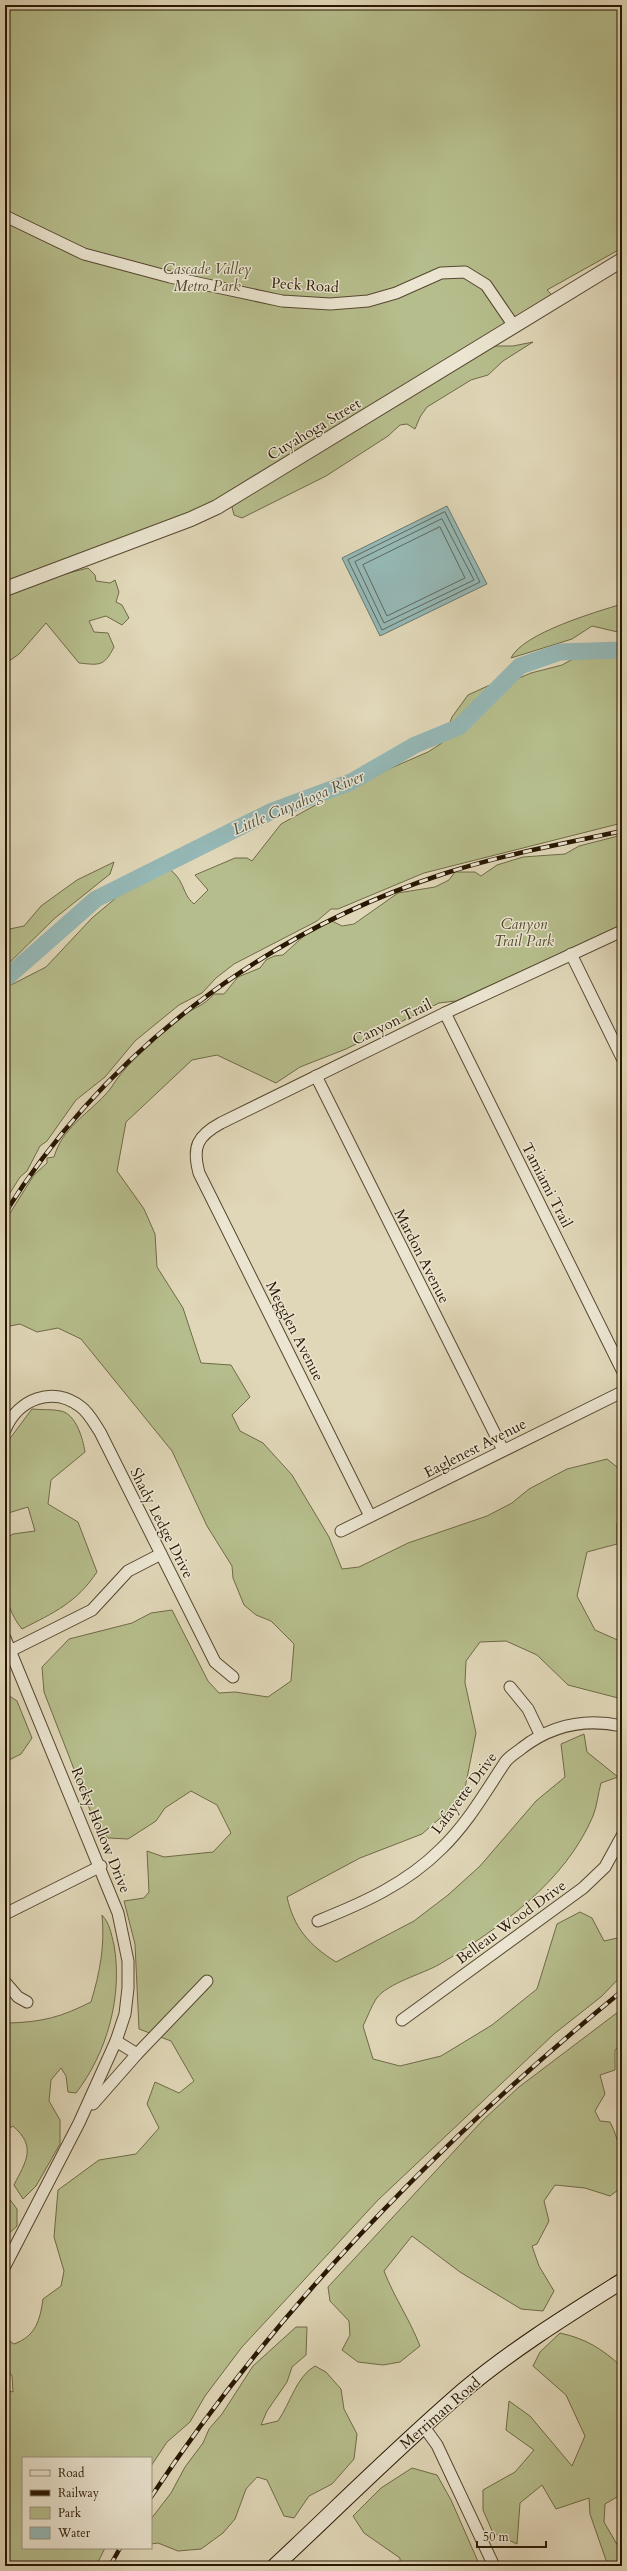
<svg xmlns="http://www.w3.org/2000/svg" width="627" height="2571" viewBox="0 0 627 2571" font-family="Cardo,serif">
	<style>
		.green { fill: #b6bd8c; stroke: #6f6a47 }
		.water { fill: #95b8b6; stroke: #69786e }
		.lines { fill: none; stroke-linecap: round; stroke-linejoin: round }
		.shore { stroke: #5e685c; stroke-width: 1 }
		.river { stroke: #95b8b6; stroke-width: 17 }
		.minor-casing { stroke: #564730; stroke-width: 13 }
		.tertiary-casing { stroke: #564730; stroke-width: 16 }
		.secondary-casing { stroke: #281702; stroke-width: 17 }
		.minor { stroke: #ebe5d1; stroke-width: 11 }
		.tertiary { stroke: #ebe5d1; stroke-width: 14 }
		.secondary { stroke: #ebe5d1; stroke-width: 15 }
		.rail-casing { stroke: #281702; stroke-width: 4.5 }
		.rail { stroke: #ebe5d1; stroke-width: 3; stroke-dasharray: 9; stroke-linecap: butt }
		.labels { text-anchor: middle; stroke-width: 3; stroke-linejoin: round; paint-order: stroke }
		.park-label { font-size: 15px; font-style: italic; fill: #53492b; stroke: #ebe5d1 }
		.street-label { font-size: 15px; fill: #281702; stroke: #ebe5d1 }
		.water-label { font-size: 16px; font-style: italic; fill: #4e4f41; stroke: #ebe5d1 }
	</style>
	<rect width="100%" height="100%" fill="#e0d7b8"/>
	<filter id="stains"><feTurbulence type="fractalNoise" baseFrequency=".005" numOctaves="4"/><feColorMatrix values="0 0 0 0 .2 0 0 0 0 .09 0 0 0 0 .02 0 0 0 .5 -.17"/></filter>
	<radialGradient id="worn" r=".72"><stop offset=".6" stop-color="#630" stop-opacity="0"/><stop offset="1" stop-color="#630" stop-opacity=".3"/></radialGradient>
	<!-- green -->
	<g class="green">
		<path d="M5 5H471L486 8 492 5H622V248L547 290 557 300 484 346H513L533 342 503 361 488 375 471 380 427 407 420 417 415 429 407 424 400 425 388 436 326 476 242 518 234 515 232 507 241 494 5 589Z"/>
		<path d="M88 568 95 575 96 581 110 583 115 580 119 592 116 602 122 605 129 618 122 625 106 616 89 621 94 632 108 633 114 647C104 667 99 665 79 663L46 623 19 654 5 664V596L61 575Z"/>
		<path d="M622 604V633L592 626 572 639 511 658C523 633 596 612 622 604Z"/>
		<path d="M604 654H622V823L424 873 338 909H331L317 921 234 964 216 978 202 993 179 1005 135 1041 105 1077 76 1100 47 1141 40 1146 27 1171 20 1177 5 1201V988L46 967 92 918 117 897 144 878 168 868C186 881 181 893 194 904L208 890 195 875 235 858H247L252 861 281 824 352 785 428 752 442 743 452 717 468 695 492 684 510 682 531 673 562 665 580 655Z"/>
		<path d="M622 835V925L456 1001 439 1003 346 1049 300 1067 276 1083 217 1055 192 1060 126 1122 117 1171 144 1209 155 1234 157 1267 183 1308 201 1363 231 1365 250 1397 232 1415 240 1431 263 1443 292 1475 329 1537 342 1569 359 1567 408 1543 487 1516 512 1503 529 1489 567 1469 607 1459 622 1471V1518L617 1523V1544L587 1552 577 1596 595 1630 622 1642V1699L568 1685 537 1655 506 1641 480 1642 466 1661 465 1683 476 1733 463 1798 422 1834 360 1858 287 1897C294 1928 309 1945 336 1962L414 1921 448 1895 480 1866 536 1801 565 1777 561 1744 584 1734 587 1752 618 1777 601 1783C598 1794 597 1806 593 1816 565 1882 500 1928 440 1964 423 1974 387 1983 376 1999 371 2007 367 2018 363 2026L373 2059 400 2066 441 2056 492 2025 537 1989 557 1924 580 1912 592 1918 604 1941 622 1937V1975L602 1996 554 2034 378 2200 242 2347 205 2396 190 2422 167 2442 151 2466V2458H23V2548H105L96 2566H5V2390L13 2392 12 2376 5 2367V2338L14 2344C36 2336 40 2320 43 2299L61 2286 64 2271 54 2237 58 2190 99 2160 136 2154 159 2128 147 2104 155 2082 179 2093 194 2081 171 2041 139 2029 135 1944 124 1901 144 1898 149 1892 147 1851 164 1857 213 1852 231 1833 217 1805 191 1791 165 1808 156 1821 128 1839 108 1838 93 1818 44 1692 42 1667 69 1639 132 1623 151 1613 172 1610 208 1681 219 1693 235 1692 268 1697 291 1681 294 1644 271 1621 256 1615 244 1605 233 1578 232 1566 207 1526 172 1451 81 1339 58 1328 37 1332 20 1324 5 1327V1221L34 1175 47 1163V1158L54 1157C62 1129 86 1115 105 1095 111 1089 115 1081 120 1075 137 1055 158 1034 179 1018 191 1009 204 1006 214 994H224L238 977 260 968 266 960 274 956 283 955 305 935 332 921 342 926 354 924 398 893 435 887 449 880 455 872H475L481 876 497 865 523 857 565 854 579 846Z"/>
		<path d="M114 862 110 874 55 918 5 967V930L24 926 41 906 77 880Z"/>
		<path d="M32 1409C41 1410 52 1409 61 1411 76 1414 83 1439 85 1452L51 1480 48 1504 78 1522 97 1572C76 1603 55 1612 22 1629 0 1602 5 1573 5 1539L13 1534 35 1531 28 1507 5 1514V1445Z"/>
		<path d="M5 1693 17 1701 32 1738 21 1754 5 1762Z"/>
		<path d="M102 1915C110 1924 111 1933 114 1945 123 1996 107 2053 76 2093L68 2092 66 2076 61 2068 51 2080 49 2101 60 2120V2144L36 2186 23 2199 14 2185C26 2161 37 2147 13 2126L5 2131V2026L9 2023C43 2022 61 2017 91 2002 100 1972 105 1946 102 1915Z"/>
		<path d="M622 2009V2045L615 2050V2070L600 2075 605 2094 595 2111 600 2121 610 2122C621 2143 622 2163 622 2187L610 2196 585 2188 555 2185 544 2201 549 2221 537 2244 532 2246 539 2266 554 2291 543 2311 521 2309 460 2272 412 2236 384 2271C394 2297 410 2320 420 2346L400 2362 383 2365 358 2362 342 2350 350 2335 349 2321 330 2301 328 2287 483 2120 519 2087Z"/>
		<path d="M5 2193 17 2209V2226L5 2237Z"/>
		<path d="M296 2327H307L306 2355 292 2367 287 2382 267 2411 261 2425 278 2421C291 2402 296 2377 315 2366L326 2372 341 2389 344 2409 357 2434 354 2459 332 2484 309 2496 294 2518 284 2516 267 2480 257 2477 246 2489 235 2519 223 2533 201 2549 178 2551 158 2543 151 2544V2519L171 2493 185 2467 203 2443 209 2429 222 2414 253 2366Z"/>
		<path d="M560 2333C587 2339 602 2349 622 2367V2494L605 2504 604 2522 622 2553V2566H603L607 2563 590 2514 589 2498 556 2509 542 2485 520 2503 517 2544 493 2533 483 2510V2490L515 2472 534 2450 506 2430 509 2401 530 2416 572 2466 585 2436 566 2395 533 2366 540 2352Z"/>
		<path d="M412 2468 437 2475 451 2500 480 2566H400V2558L364 2533 353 2516 381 2488Z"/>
	</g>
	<!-- water -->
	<path class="water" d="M447 506 487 584 380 636 342 558Z"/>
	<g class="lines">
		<!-- shore -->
		<g class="shore">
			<path d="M445 512 480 582 382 630 348 560Z"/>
			<path d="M442 519 474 580 384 623 355 562Z"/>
			<path d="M440 527 465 578 387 616 363 565Z"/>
		</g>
		<!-- river -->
		<path class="river" d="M5 979 96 899 270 812 351 782 415 745 459 727 520 666 560 652 622 650"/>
		<!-- minor casing -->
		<g class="minor-casing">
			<g id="minor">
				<path d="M5 216 84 254 170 277 282 301 330 304 368 301 396 293 441 273 465 272 486 285 514 326"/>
				<path d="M571 954 622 1058"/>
				<path d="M445 1013 622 1370"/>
				<path d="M316 1076 503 1450"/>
				<path d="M5 1430C18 1399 53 1385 81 1407 89 1413 94 1423 100 1432L215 1662 233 1677"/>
				<path d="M370 1516 199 1173C192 1147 197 1136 221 1123L445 1013 622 931"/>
				<path d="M341 1531 622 1392"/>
				<path d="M5 1638 118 1913 128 1961V1988L125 2014 116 2041"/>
				<path d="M10 1651 92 1610 128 1571 161 1554"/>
				<path d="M510 1687 528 1709 540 1734"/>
				<path d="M5 1914 101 1866"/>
				<path d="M318 1921C363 1903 406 1884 441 1849 467 1824 484 1794 504 1764 508 1757 516 1753 522 1748 552 1725 585 1718 622 1726"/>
				<path d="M5 1982 18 1997 27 2002"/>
				<path d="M402 2020 583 1888 605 1867 622 1836"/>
				<path d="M93 2104 137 2054"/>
				<path d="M5 2266 79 2123 116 2041 137 2054 207 1981"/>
				<path d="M424 2427 437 2445 494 2566"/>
			</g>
		</g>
		<!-- tertiary casing -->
		<g class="tertiary-casing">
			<path id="tertiary" d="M5 589 191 519 217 507 622 260"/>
		</g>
		<!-- secondary casing -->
		<g class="secondary-casing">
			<path id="secondary" d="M275 2566C338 2507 399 2446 464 2390 513 2349 568 2315 622 2281"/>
		</g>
		<!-- minor -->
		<use href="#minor" class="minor"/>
		<!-- tertiary -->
		<use href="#tertiary" class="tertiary"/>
		<!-- secondary -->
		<use href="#secondary" class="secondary"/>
		<!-- rail casing -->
		<g class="rail-casing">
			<g id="rail">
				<path d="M5 1213C106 1052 263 933 443 874 501 855 562 844 622 831"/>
				<path d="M151 2497C279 2304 443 2138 622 1991"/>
				<path d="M110 2566 120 2548"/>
			</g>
		</g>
		<!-- rail -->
		<use href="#rail" class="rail"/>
	</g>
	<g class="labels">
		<!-- park labels -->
		<g class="park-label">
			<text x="207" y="274">Cascade Valley<tspan x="207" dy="17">Metro Park</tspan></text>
			<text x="524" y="929">Canyon<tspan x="524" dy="17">Trail Park</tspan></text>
		</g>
		<!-- street labels -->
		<g class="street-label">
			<text transform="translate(305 285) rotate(4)" y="5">Peck Road</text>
			<text transform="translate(314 429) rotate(-31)" y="5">Cuyahoga Street</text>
			<text transform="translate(392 1022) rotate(-26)" y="5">Canyon Trail</text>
			<text transform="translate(547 1185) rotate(63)" y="5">Tamiami Trail</text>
			<text transform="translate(422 1256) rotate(63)" y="5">Mardon Avenue</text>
			<text transform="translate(295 1331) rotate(63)" y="5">Megglen Avenue</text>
			<text transform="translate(475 1448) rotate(-27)" y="5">Eaglenest Avenue</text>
			<text transform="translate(162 1523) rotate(63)" y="5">Shady Ledge Drive</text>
			<text transform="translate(464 1793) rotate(-53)" y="5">Lafayette Drive</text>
			<text transform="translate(101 1830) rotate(68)" y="5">Rocky Hollow Drive</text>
			<text transform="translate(511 1922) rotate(-36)" y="5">Belleau Wood Drive</text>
			<text transform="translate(440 2413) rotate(-41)" y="5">Merriman Road</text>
		</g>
		<!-- water labels -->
		<g class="water-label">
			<text transform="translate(298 802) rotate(-23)" y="6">Little Cuyahoga River</text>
		</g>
	</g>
	<!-- margin -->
	<rect width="627" height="2571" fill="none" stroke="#e0d7b8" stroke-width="20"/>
	<rect x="6" y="6" width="615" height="2559" fill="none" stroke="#281702" stroke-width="2"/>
	<rect x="10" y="10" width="607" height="2551" fill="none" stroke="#281702"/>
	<!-- legend -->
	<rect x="22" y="2457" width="130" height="92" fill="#ebe5d1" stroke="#9d937e"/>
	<rect x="30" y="2470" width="20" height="6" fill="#ebe5d1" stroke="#9d937e"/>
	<text x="58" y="2477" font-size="12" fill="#281702">Road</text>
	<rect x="30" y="2490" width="20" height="6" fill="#281702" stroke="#9d937e"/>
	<text x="58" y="2497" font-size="12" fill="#281702">Railway</text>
	<rect x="30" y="2507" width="20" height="12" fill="#b6bd8c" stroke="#9d937e"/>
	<text x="58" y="2517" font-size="12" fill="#281702">Park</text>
	<rect x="30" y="2527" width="20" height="12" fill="#95b8b6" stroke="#9d937e"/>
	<text x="58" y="2537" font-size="12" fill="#281702">Water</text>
	<!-- scale -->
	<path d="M477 2541v6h69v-6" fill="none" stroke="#281702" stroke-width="2"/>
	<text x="483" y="2541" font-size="12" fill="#281702" stroke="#ebe5d1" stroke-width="3" paint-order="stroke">50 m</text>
	<rect width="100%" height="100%" filter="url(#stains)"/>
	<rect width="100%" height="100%" fill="url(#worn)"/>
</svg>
